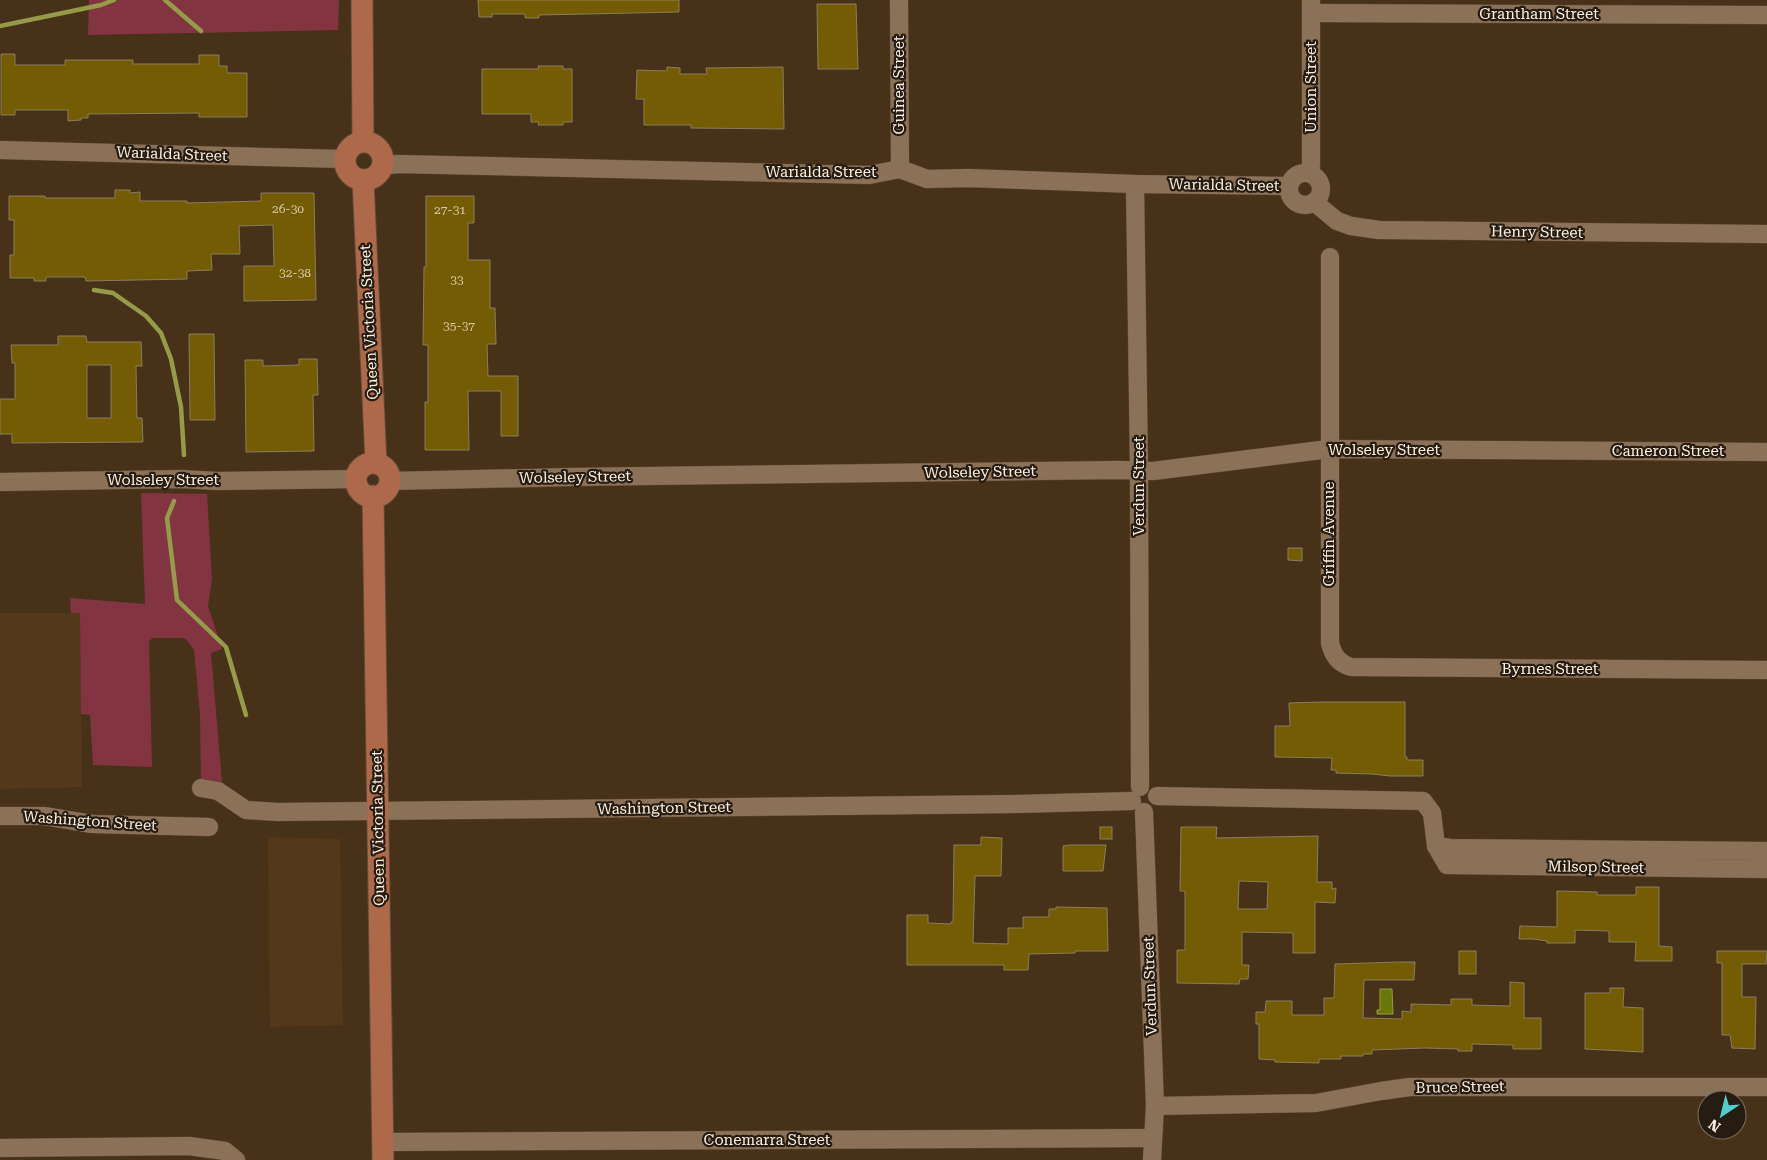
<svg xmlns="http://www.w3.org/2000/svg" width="1767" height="1160" viewBox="0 0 1767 1160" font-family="'Roboto Serif',serif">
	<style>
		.built { fill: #54381a }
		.green { fill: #823540 }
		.water { fill: #687708; stroke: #959b49 }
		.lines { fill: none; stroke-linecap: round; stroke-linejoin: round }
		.stream { stroke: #959b49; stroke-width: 4.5 }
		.building { fill: #735c03; stroke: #897e5d; fill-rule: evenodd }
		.minor-casing { stroke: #604c38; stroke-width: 19 }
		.major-casing { stroke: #604c38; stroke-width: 23 }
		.minor { stroke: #8b7158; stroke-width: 18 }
		.major { stroke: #ae694a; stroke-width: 21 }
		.labels { text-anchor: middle; stroke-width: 4.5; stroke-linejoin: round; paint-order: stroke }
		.number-label { font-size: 12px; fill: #dbcaaa }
		.street-label { font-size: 15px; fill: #feefe1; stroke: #261c11 }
	</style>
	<rect width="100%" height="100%" fill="#483119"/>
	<!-- built -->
	<g class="built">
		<path d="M0 613H80L82 787 0 789Z"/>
		<path d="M268 837 340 839 343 1025 270 1027Z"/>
	</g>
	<!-- green -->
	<g class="green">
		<path d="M89 0H339L338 30 88 35Z"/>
		<path d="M141 493 207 494 212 579 208 606 222 649 211 653 223 794 201 788 200 714 194 650 186 639 181 638H155L151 639 149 642 152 767 93 765 90 715 81 714 80 613H71L70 598 145 604Z"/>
	</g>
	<!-- water -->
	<path class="water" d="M1380 989H1392L1393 1014H1377V1010H1380Z"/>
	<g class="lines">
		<!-- stream -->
		<g class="stream">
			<path d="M165 0 201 31"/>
			<path d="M0 26 101 5 114 0"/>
			<path d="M94 290 113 293 146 316 161 333 171 359 181 407 184 455"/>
			<path d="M174 501 167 518 177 600 226 647 246 715"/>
		</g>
	</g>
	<!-- building -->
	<g class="building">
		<path d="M478 0H679V12L539 15V18H525V14H492V17H479Z"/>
		<path d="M817 4H856L858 69H818Z"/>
		<path d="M1 54H15V65H65V60H133V64H199V55H219V66H227V73H247V117H199V113L88 114V118H81V120L68 121V110H15V115H1Z"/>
		<path d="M538 66H563V69H572V122H563V125H538L539 122H531V114H482V69H539Z"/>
		<path d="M667 67 680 68V74H707L706 68 783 67 784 129 691 128V125H644V99H636L637 70 667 71Z"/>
		<path d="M115 190H130V193L140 192V201H187V203L261 201V193H314L316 300 244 301V266H274L273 225 239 226 240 254H211L212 270 187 271V279L86 281 85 277H46V281H34V278H10V255H14V220H9V196H45V198H115Z"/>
		<path d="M426 196H474V223H468V260H490V308H495L496 344H487L488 376H518V436H501V391H468L469 450H425V402H428V345H423L424 267H426Z"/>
		<path d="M189 334H214L215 420H190Z"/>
		<path d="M58 336H86L87 342H141L142 366H136L137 418H142L143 442 12 443V434H0V399H15V363H12L11 345H58ZM87 365H111V418H87Z"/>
		<path d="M299 359H317L318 395H313L314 451 246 452 245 360H263V366L299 365Z"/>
		<path d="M1288 548H1302V561L1288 560Z"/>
		<path d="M1321 702H1405V757H1407V760H1423V776H1390L1372 774 1336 773V770H1331L1332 758 1275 757V726H1290L1289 703Z"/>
		<rect x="1100" y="827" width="12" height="12"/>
		<path d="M1181 827H1217L1216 838 1318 836 1317 882H1332V889L1336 888 1335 903 1315 902V953H1293V933L1242 932V965H1249L1248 979H1240L1239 984 1177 983V950H1185V891H1180ZM1239 881 1268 882 1267 909H1238Z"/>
		<path d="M981 837 1002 838 1001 876H975L973 943 1008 944V928H1023V917H1049V909H1056V907L1107 908 1108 951H1075V953L1029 954 1028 970H1004V965H907V915H928V923L951 924V922H953L954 845H981Z"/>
		<path d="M1070 845H1106L1103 871H1063V846Z"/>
		<path d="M1636 887H1659V946L1672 947V961H1635L1636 942H1609V931L1575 930V943H1547V941L1533 939H1519L1520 926 1557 927V891L1597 892V895H1636Z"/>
		<rect x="1459" y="951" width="17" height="23"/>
		<path d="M1717 951H1767L1766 964H1742V997H1756L1755 1049 1732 1048 1730 1035H1722V963H1717Z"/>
		<path d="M1399 962H1415L1414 980H1364L1363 1018 1402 1019V1011L1411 1012V1004L1451 1005V999H1472V1005L1510 1006V982L1524 983V1018H1541V1049H1513V1045L1472 1044V1051H1458V1049L1425 1048 1372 1050V1054H1363V1056H1341V1059H1319V1063L1275 1062V1060L1259 1059V1024H1256V1012H1265L1266 1001H1292V1015H1324V998H1334L1335 964Z"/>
		<path d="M1610 988H1624L1623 1007 1643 1008V1052L1585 1049V993H1610Z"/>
	</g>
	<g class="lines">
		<!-- minor casing -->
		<g class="minor-casing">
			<g id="minor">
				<path d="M899 0 900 169"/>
				<path d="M1311 13 1767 15"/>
				<path d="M0 150 344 159"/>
				<path d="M382 166 398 164 869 175 900 169 927 179 967 178 1135 184 1288 186"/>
				<circle cx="1305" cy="189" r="16"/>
				<path d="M1310 173 1311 164V0"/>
				<path d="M1135 184 1139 470 1140 787"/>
				<path d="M1314 202 1337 221 1351 226 1379 230 1767 234"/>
				<path d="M1330 257V643C1333 655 1338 663 1351 667L1767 670"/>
				<path d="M390 481 571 477 1119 470 1153 471 1329 449 1767 452"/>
				<path d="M0 482 182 479 217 481 356 479"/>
				<path d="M201 788 218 791 246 810 278 812 1016 804 1132 801"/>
				<path d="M1157 796 1423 801 1432 813 1436 846 1447 865 1767 869"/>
				<path d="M1144 812 1155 1106 1152 1160"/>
				<path d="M0 816H44L92 824 209 827"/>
				<path d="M1436 846 1450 848 1767 851"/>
				<path d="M1155 1106 1316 1103 1381 1091 1410 1087H1767"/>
				<path d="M382 1142 1152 1138"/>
				<path d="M0 1148 189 1146 225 1151 236 1160"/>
			</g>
		</g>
		<!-- major casing -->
		<g class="major-casing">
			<g id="major">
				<path d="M362 0 363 141"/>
				<circle cx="364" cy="161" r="19"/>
				<path d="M363 180 376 463"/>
				<circle cx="373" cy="480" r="17"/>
				<path d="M373 496 383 1160"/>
			</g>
		</g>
		<!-- minor -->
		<use href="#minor" class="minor"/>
		<!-- major -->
		<use href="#major" class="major"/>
	</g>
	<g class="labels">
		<!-- number labels -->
		<g class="number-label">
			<text x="288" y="213">26-30</text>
			<text x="450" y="214">27-31</text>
			<text x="295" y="277">32-38</text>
			<text x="457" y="284">33</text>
			<text x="459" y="330">35-37</text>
		</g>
		<!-- street labels -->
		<g class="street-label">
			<text x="1539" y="19">Grantham Street</text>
			<text transform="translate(899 85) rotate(-90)" y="5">Guinea Street</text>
			<text transform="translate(1311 87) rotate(-90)" y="5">Union Street</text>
			<text transform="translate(172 154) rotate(2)" y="5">Warialda Street</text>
			<text x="821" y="177">Warialda Street</text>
			<text transform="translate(1224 185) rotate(1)" y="5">Warialda Street</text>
			<text transform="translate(1537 232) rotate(1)" y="5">Henry Street</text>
			<text transform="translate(369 322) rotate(-93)" y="5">Queen Victoria Street</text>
			<text x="1384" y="455">Wolseley Street</text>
			<text x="1668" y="456">Cameron Street</text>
			<text transform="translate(980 472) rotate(-1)" y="5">Wolseley Street</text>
			<text transform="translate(575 477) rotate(-1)" y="5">Wolseley Street</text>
			<text x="163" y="485">Wolseley Street</text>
			<text transform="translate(1139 486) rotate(-90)" y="5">Verdun Street</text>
			<text transform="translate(1329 534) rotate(-90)" y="5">Griffin Avenue</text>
			<text x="1550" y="674">Byrnes Street</text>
			<text transform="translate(664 808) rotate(-1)" y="5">Washington Street</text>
			<text transform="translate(90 821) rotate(4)" y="5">Washington Street</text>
			<text transform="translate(378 828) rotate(-91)" y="5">Queen Victoria Street</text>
			<text transform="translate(1596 867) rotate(1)" y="5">Milsop Street</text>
			<text transform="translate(1150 986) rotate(-92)" y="5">Verdun Street</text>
			<text transform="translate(1460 1087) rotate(-1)" y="5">Bruce Street</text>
			<text x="767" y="1145">Conemarra Street</text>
		</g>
	</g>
	<!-- north arrow -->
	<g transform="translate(1722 1115) rotate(215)"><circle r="24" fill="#261c11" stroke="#7c7064"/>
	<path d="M0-4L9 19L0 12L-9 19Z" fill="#52cdcd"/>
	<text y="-8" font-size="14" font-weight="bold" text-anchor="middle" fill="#feefe1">N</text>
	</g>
</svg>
